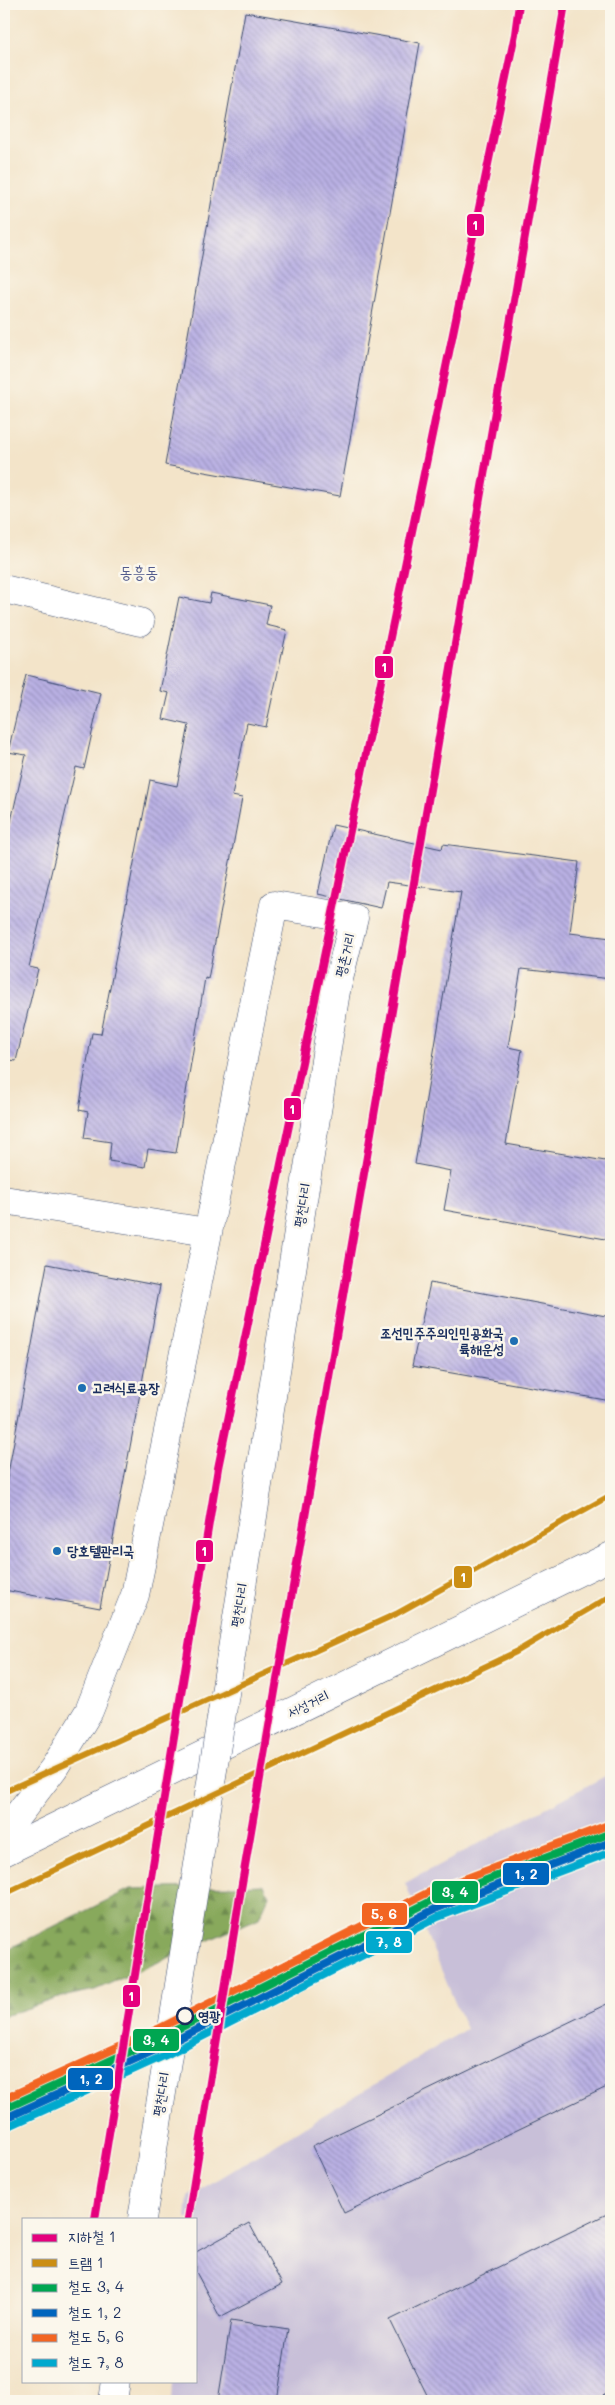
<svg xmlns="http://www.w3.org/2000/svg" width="615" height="2405" viewBox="0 0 615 2405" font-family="Mali,'Poor Story',sans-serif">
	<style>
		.railway { fill: #c8bfd8 }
		.forest { fill: url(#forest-firs); stroke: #526c5d }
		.building { fill: url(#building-back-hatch) }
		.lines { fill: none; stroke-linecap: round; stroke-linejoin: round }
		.street-casing { stroke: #3b4a6e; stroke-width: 29 }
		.secondary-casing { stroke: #3b4a6e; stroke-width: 29 }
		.primary-casing { stroke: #3b4a6e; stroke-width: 29 }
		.street { stroke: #fff; stroke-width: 28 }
		.secondary { stroke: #fff; stroke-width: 28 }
		.primary { stroke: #fff; stroke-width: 28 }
		.secondary-bridge-casing { stroke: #3b4a6e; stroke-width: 29; stroke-linecap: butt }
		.secondary-bridge { stroke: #fff; stroke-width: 28 }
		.rail-1-casing { stroke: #fbf7ec; stroke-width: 11 }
		.rail-2-casing { stroke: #fbf7ec; stroke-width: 11 }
		.rail-3-casing { stroke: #fbf7ec; stroke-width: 11 }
		.rail-4-casing { stroke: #fbf7ec; stroke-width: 11 }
		.rail-1 { stroke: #00a651; stroke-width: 8 }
		.rail-2 { stroke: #0065bd; stroke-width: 8 }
		.rail-3 { stroke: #f26522; stroke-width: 8 }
		.rail-4 { stroke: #00a9ce; stroke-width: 8 }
		.tram-1-casing { stroke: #fbf7ec; stroke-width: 10 }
		.tram-1 { stroke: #cb8e13; stroke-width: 6 }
		.metro-1-casing { stroke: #fbf7ec; stroke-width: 11 }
		.metro-1 { stroke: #e5007d; stroke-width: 8 }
		.poi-dot { fill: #1f6fb2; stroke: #fbf7ec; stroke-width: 2 }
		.stop-dot { fill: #fbf7ec; stroke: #1b2f5e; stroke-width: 2.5 }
		.labels { text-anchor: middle; stroke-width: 5; stroke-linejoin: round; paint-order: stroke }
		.street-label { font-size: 14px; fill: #1b2f5e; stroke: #fbf7ec }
		.poi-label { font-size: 14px; font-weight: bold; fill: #1b2f5e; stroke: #fbf7ec; text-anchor: start }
		.stop-label { font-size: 14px; font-weight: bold; fill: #1b2f5e; stroke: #fbf7ec; text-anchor: start }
		.quarter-label { font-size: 16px; fill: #535c8d; stroke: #fbf7ec }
		.line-badge { stroke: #fbf7ec; stroke-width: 2 }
		.badge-label { font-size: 14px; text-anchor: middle; font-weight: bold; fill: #fff }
	</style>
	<defs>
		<pattern id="forest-firs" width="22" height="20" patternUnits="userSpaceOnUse" patternTransform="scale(1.25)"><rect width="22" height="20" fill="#88a95c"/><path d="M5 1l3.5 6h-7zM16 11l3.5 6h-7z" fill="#6e8a4f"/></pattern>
		<pattern id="building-back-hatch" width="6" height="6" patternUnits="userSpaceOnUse" patternTransform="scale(1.25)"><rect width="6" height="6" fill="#bab1e4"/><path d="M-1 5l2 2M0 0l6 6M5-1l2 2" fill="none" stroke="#9690bc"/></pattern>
	</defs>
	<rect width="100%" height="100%" fill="#fbf7ec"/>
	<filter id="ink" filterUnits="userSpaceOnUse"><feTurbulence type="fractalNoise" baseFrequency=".02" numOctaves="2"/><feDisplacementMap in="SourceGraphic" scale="10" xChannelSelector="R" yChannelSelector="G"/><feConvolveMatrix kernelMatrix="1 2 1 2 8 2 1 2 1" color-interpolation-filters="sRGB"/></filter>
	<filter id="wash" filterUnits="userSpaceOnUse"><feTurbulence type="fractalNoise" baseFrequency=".0096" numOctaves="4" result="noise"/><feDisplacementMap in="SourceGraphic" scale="20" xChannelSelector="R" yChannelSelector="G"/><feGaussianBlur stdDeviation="1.12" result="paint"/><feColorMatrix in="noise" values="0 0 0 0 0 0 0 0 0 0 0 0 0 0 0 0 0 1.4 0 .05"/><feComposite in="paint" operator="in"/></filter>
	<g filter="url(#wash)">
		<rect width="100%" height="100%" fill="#f3e4c9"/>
		<!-- railway -->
		<path class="railway" d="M611 1773V2401H172L173 2381H196V2219H186L188 2197 466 2029 405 1883Z"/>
		<!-- forest -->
		<path class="forest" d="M264 1885 269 1896 259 1918 95 1990 62 1997 4 2016V1951L130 1889Z"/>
		<g id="blocks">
			<!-- building -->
			<g class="building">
				<path d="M245 12 420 43 340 496 165 465Z"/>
				<path d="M211 593 270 605 266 625 287 630 266 727 247 723 232 796 242 798 208 979 205 978 176 1153 148 1149 145 1167 109 1161 111 1142 84 1138 88 1112 79 1110 92 1033 101 1034 150 780 177 786 189 725 163 719 169 693 160 691 179 597 209 603Z"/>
				<path d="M26 675 101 693 84 769 76 767 29 967 38 969 16 1061 4 1059V852L26 755 8 752Z"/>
				<path d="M333 825 442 849 443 844 579 862 570 933 611 938V979L521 969 508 1047 522 1050 506 1144 611 1162V1240L444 1210 451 1171 415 1164 461 892 387 882 381 908 318 894Z"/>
				<path d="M47 1264 160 1286 100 1608 4 1590V1495Z"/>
				<path d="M430 1283 611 1317V1401L412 1366Z"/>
				<path d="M611 2002V2085L344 2213 312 2146Z"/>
				<path d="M611 2212V2392L592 2401H430L390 2320Z"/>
				<path d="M249 2223 282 2284 220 2317 196 2272V2252Z"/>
				<path d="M231 2320 288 2329 277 2401H218Z"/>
			</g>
		</g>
	</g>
	<g filter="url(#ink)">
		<use href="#blocks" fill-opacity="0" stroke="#3b4a6e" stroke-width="1"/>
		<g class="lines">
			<!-- street casing -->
			<g class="street-casing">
				<g id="street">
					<path d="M4 589 140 622"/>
					<path d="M4 1200 207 1232"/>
				</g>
			</g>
			<!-- secondary casing -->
			<g class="secondary-casing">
				<g id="secondary">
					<path d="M4 1833 54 1768 89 1711 135 1595 274 905 354 918 336 991"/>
					<path d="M113 2401 116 2381"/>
				</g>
			</g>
			<!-- primary casing -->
			<g class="primary-casing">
				<path id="primary" d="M4 1852 611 1556"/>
			</g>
			<!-- street -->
			<use href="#street" class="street"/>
			<!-- secondary -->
			<use href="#secondary" class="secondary"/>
			<!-- primary -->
			<use href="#primary" class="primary"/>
			<!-- secondary-bridge casing -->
			<g class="secondary-bridge-casing">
				<path id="secondary-bridge" d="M142 2219 336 991"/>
			</g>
			<!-- secondary-bridge -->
			<use href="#secondary-bridge" class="secondary-bridge"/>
			<!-- rail-1 casing -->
			<g class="rail-1-casing">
				<path id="rail-1" d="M4 2109 162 2037 431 1901 611 1833"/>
			</g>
			<!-- rail-2 casing -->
			<g class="rail-2-casing">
				<path id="rail-2" d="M8 2117 166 2045 435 1909 611 1842"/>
			</g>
			<!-- rail-3 casing -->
			<g class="rail-3-casing">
				<path id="rail-3" d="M4 2099 158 2029 427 1893 608 1825"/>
			</g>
			<!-- rail-4 casing -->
			<g class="rail-4-casing">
				<path id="rail-4" d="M11 2125 170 2053 438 1917 611 1852"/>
			</g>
			<!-- rail-1 -->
			<use href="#rail-1" class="rail-1"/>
			<!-- rail-2 -->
			<use href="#rail-2" class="rail-2"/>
			<!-- rail-3 -->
			<use href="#rail-3" class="rail-3"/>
			<!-- rail-4 -->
			<use href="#rail-4" class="rail-4"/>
			<!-- tram-1 casing -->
			<g class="tram-1-casing">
				<g id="tram-1">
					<path d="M4 1792 396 1614 611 1495"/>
					<path d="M4 1894 516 1652 611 1596"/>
				</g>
			</g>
			<!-- tram-1 -->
			<use href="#tram-1" class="tram-1"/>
			<!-- metro-1 casing -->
			<g class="metro-1-casing">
				<g id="metro-1">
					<path d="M95 2219 218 1468 515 34 519 4"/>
					<path d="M188 2219 240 1895 565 4"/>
				</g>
			</g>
			<!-- metro-1 -->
			<use href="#metro-1" class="metro-1"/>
		</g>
	</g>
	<!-- markers -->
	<g class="poi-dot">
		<circle cx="514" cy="1341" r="5"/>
		<circle cx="82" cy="1388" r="5"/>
		<circle cx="57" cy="1551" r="5"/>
	</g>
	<circle class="stop-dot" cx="185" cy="2016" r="8"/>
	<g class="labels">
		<!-- street labels -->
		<g class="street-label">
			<text transform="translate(345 955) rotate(-76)" y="5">평촌거리</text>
			<text transform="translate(302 1205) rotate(-81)" y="5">평천다리</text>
			<text transform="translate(239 1605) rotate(-81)" y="5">평천다리</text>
			<text transform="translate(308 1704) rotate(-26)" y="5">서성거리</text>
			<text transform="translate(161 2094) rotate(-81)" y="5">평천다리</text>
		</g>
		<!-- poi labels -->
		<g class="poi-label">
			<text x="504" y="1338" text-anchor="end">조선민주주의인민공화국<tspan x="504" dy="16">륙해운성</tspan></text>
			<text x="92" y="1393">고려식료공장</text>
			<text x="67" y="1556">당호텔관리국</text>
		</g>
		<!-- stop labels -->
		<g class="stop-label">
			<text x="198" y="2021">영광</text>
		</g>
		<!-- quarter labels -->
		<g class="quarter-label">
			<text x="139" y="578">동흥동</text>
		</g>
	</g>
	<g class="line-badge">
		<rect x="466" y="213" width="19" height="24" rx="5" fill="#e5007d"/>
		<rect x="374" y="655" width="20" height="24" rx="5" fill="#e5007d"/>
		<rect x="283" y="1097" width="19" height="24" rx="5" fill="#e5007d"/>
		<rect x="195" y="1539" width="19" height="24" rx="5" fill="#e5007d"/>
		<rect x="453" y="1565" width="20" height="24" rx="5" fill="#cb8e13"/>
		<rect x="502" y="1862" width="48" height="24" rx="5" fill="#0065bd"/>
		<rect x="431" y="1880" width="48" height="24" rx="5" fill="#00a651"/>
		<rect x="361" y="1902" width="47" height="24" rx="5" fill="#f26522"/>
		<rect x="365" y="1930" width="48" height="24" rx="5" fill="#00a9ce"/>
		<rect x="122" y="1984" width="19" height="24" rx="5" fill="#e5007d"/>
		<rect x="132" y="2028" width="48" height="24" rx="5" fill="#00a651"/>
		<rect x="67" y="2067" width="47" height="24" rx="5" fill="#0065bd"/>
	</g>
	<g class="badge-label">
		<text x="475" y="230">1</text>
		<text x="384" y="672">1</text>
		<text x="292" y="1114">1</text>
		<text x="204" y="1556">1</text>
		<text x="463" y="1582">1</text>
		<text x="526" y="1879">1, 2</text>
		<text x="455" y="1897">3, 4</text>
		<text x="384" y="1919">5, 6</text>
		<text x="389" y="1947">7, 8</text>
		<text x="131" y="2001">1</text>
		<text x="156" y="2045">3, 4</text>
		<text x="91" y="2084">1, 2</text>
	</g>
	<!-- margin -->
	<rect width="615" height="2405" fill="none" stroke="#fbf7ec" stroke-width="20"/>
	<!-- legend -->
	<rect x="22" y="2218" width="175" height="165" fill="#fbf7ec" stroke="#a1a7b3"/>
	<rect x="32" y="2234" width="25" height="8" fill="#e5007d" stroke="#a1a7b3"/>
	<text x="68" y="2242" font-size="15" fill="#1b2f5e">지하철 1</text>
	<rect x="32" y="2259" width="25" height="8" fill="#cb8e13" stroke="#a1a7b3"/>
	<text x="68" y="2268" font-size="15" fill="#1b2f5e">트램 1</text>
	<rect x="32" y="2284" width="25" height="8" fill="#00a651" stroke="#a1a7b3"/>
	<text x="68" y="2292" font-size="15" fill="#1b2f5e">철도 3, 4</text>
	<rect x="32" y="2309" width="25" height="8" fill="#0065bd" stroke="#a1a7b3"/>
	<text x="68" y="2318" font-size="15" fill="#1b2f5e">철도 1, 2</text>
	<rect x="32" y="2334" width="25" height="8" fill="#f26522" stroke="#a1a7b3"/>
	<text x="68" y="2342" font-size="15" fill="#1b2f5e">철도 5, 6</text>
	<rect x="32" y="2359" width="25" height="8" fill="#00a9ce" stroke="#a1a7b3"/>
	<text x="68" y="2368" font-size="15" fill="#1b2f5e">철도 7, 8</text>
</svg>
